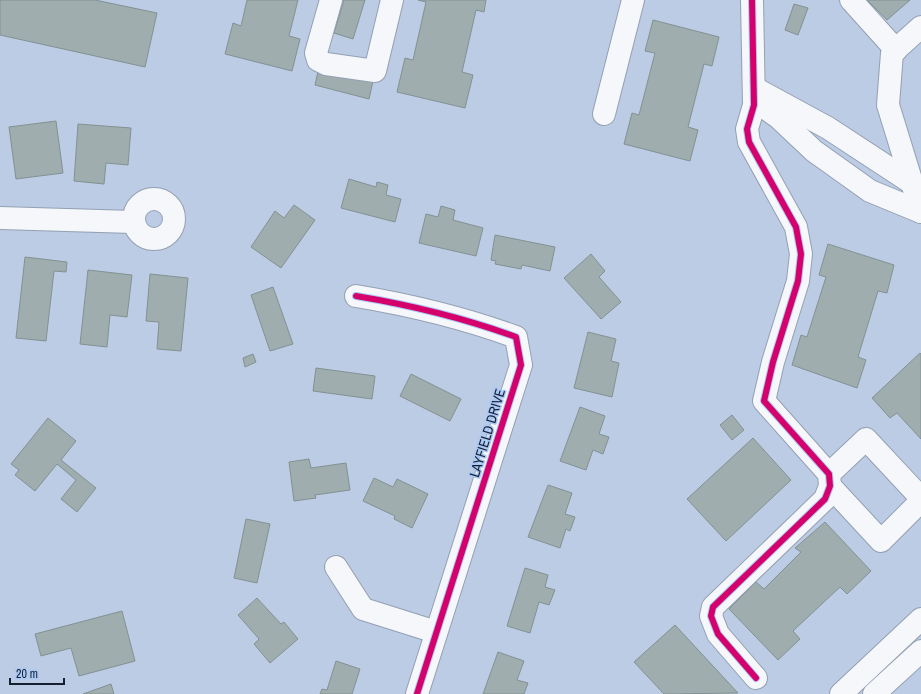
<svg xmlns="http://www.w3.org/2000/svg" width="921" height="694" viewBox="0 0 921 694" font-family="'Archivo Narrow',sans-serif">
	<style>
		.building { fill: #9fadaf; stroke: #839193 }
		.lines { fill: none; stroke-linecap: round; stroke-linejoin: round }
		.minor-casing { stroke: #93a0b3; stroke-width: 24 }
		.minor { stroke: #f5f7fb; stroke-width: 22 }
		.cycleway-casing { stroke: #aac8f6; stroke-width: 8 }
		.cycleway { stroke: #d6006c; stroke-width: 6 }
		.labels { text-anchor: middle; stroke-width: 3; stroke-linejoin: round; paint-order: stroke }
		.street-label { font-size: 14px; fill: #141f30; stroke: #aac8f6 }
	</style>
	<rect width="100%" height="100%" fill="#bccce4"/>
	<!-- building -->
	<g class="building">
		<path d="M0 0H95L157 13 145 67 0 35Z"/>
		<path d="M247 0H298L289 36 300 39 292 71 225 54 233 23 241 26Z"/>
		<path d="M344 0H365L353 39 334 33Z"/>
		<path d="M418 0H486L484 12 476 10 462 72 473 75 465 108 397 92 405 58 413 60 426 2Z"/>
		<path d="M867 0H910L887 20Z"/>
		<path d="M794 4 808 8 798 35 785 30Z"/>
		<path d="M653 20 719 37 712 66 704 64 688 127 698 130 690 161 624 144 632 113 639 115 655 53 645 51Z"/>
		<path d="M319 67 373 81 369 99 315 85Z"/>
		<path d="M56 121 63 173 16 179 9 127Z"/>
		<path d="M78 124 131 128 128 165 106 163 104 184 74 181Z"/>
		<path d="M349 179 376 187 377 182 388 185 386 195 401 199 395 222 341 208Z"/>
		<path d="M294 205 315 220 281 268 251 247 275 211 284 218Z"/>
		<path d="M441 206 455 210 453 220 483 228 476 256 419 243 426 214 438 217Z"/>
		<path d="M495 235 555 247 550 271 522 265 521 269 495 264 496 261 491 260Z"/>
		<path d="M828 244 894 265 887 293 878 291 858 357 866 360 857 388 792 365 801 335 807 337 826 277 819 275Z"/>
		<path d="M591 254 605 271 599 277 621 302 601 319 564 278Z"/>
		<path d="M25 257 67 262 66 272 54 271 46 341 16 338Z"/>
		<path d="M88 270 132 275 127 317 110 315 107 347 80 344Z"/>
		<path d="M150 274 188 278 181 351 157 349 159 322 146 321Z"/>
		<path d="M273 287 293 344 270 351 251 295Z"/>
		<path d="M588 332 616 339 611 361 619 363 612 397 574 388Z"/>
		<path d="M920 353 921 354V439L897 413 890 418 872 398Z"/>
		<path d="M253 354 256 362 245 367 243 358Z"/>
		<path d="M316 368 375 376 372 399 313 391Z"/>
		<path d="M411 374 461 399 450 421 400 396Z"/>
		<path d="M580 407 605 416 599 434 609 437 603 454 593 450 586 470 560 461Z"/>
		<path d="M732 415 744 430 732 440 720 425Z"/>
		<path d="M48 418 76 441 61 460 96 488 77 512 61 499 76 480 57 464 35 491 15 475 19 470 11 464Z"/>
		<path d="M753 438 791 480 726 541 687 499Z"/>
		<path d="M309 459 311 468 346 463 350 490 315 495 316 498 294 501 289 462Z"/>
		<path d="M374 478 393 487 397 479 428 494 412 528 394 519 395 516 363 501Z"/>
		<path d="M548 485 572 493 565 514 575 517 570 531 566 529 560 548 528 537Z"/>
		<path d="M246 519 270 524 257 583 234 578Z"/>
		<path d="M825 522 871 571 847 594 840 587 793 631 800 639 778 660 729 609 756 582 764 589 801 552 795 548Z"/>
		<path d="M525 568 548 575 545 587 555 590 549 605 539 602 530 633 507 626Z"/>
		<path d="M257 598 281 624 284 622 298 639 270 663 254 644 259 639 238 615Z"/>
		<path d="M122 611 135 661 79 676 71 648 41 656 35 634Z"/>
		<path d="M675 625 738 693 664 694 634 662Z"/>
		<path d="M498 652 524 661 517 680 528 683 524 694H483Z"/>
		<path d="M336 661 360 669 352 694H320L322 689 327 690Z"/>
		<path d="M111 684 114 694H83Z"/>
	</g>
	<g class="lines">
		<!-- minor casing -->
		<g class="minor-casing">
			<g id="minor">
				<path d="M331 0 316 53 318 60 326 64 375 71 392 0"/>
				<path d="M752 0 754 105 747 129 749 142 796 227 801 254 798 281 773 362 764 401 829 474 830 486 825 499 713 607 711 616 718 634 756 678"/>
				<path d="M851 0 896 50"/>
				<path d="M758 90 828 128 918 187"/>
				<path d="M754 105 764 107 779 118 814 151 870 191 921 212"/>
				<path d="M604 114 633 0"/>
				<circle cx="154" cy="219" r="20"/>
				<path d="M921 212 888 105 892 53 921 27"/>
				<path d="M0 218 133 222"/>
				<path d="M356 296C410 305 464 318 516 337L521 365 417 694"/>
				<path d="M829 474 866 439 921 498"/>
				<path d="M830 486 881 541 921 501"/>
				<path d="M336 567 363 609 436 632"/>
				<path d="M841 694 921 619"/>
				<path d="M874 694 921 651"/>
			</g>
		</g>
		<!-- minor -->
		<use href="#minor" class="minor"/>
		<!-- cycleway casing -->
		<g class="cycleway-casing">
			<g id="cycleway">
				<path d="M752 0 754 105 747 129 749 142 796 227 801 254 798 281 773 362 764 401 829 474 830 486 825 499 713 607 711 616 718 634 756 678"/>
				<path d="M356 296C410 305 464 318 516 337L521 365 417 694"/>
			</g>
		</g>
		<!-- cycleway -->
		<use href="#cycleway" class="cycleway"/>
	</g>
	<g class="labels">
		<!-- street labels -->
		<g class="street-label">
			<text transform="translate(487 433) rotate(-73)" y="5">LAYFIELD DRIVE</text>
		</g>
	</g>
	<!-- scale -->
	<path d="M10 678v6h54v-6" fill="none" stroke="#141f30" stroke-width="2"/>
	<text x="16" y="678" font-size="12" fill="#141f30" stroke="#aac8f6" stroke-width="3" paint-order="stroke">20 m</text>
</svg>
